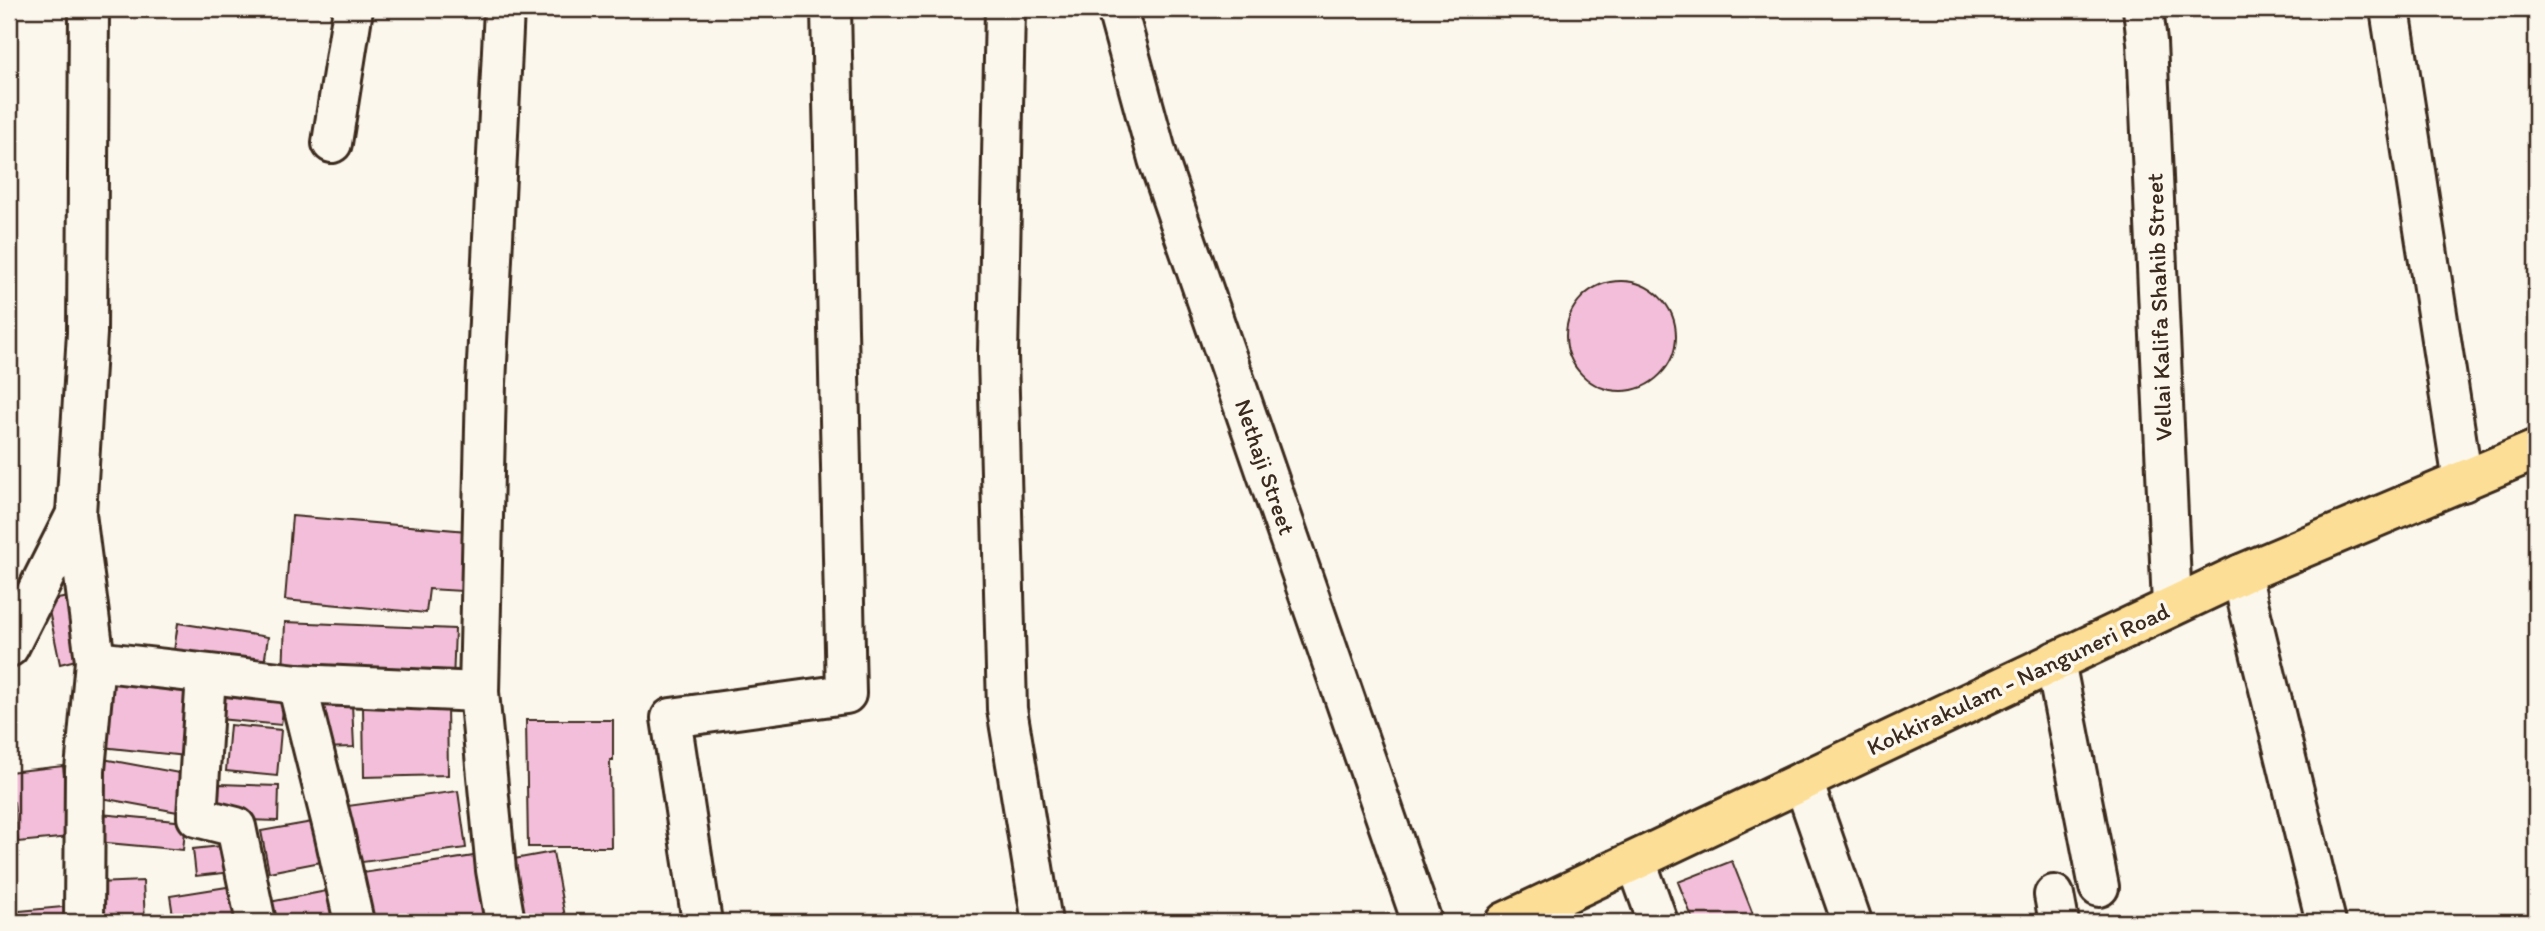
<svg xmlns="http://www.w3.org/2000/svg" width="2545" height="931" viewBox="0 0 2545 931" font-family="Itim,sans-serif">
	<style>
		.building { fill: #f3bed9; stroke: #3b2a1e; stroke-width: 2 }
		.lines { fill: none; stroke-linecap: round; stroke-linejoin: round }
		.minor-casing { stroke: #3b2a1e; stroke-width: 44 }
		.major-casing { stroke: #3b2a1e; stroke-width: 44 }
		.minor { stroke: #fbf7ec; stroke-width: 38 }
		.major { stroke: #fdde96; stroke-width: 38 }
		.labels { text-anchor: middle; stroke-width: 7; stroke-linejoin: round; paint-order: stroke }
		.street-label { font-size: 24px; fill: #3b2a1e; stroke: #fbf7ec }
	</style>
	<rect width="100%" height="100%" fill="#fbf7ec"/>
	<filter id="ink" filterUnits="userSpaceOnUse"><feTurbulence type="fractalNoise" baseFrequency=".0143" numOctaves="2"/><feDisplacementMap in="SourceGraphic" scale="14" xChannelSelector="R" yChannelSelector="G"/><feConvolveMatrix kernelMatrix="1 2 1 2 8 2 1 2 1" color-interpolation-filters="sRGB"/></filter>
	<g filter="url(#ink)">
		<!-- building -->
		<g class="building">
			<circle cx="1621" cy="336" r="55"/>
			<path d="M292 516 467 531 462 591 429 589 426 613 285 600Z"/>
			<path d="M9 559H14L13 609H9Z"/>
			<path d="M79 595 92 656 60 664 47 601Z"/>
			<path d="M285 622 455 629 453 683 283 676Z"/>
			<path d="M178 623 268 637 263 671 173 658Z"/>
			<path d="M109 677 202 686 195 757 102 747Z"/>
			<path d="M222 689 285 697 281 725 219 719Z"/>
			<path d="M352 704 354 747 319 748 317 705Z"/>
			<path d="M447 704 448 775 364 777 363 705Z"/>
			<path d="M526 720H613V760H610L611 847H528Z"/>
			<path d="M230 725 281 730 277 776 226 771Z"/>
			<path d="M103 759 190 775 183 813 96 797Z"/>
			<path d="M63 766 70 837 18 842 14 802H9V772Z"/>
			<path d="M219 784 279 786 278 821 218 819Z"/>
			<path d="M458 791 466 848 348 864 340 807Z"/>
			<path d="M100 814 186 822 183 850 97 842Z"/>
			<path d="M318 821 326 861 269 872 261 831Z"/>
			<path d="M230 845 232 872 196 876 193 849Z"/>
			<path d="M553 852 566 922H526L514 859Z"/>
			<path d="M474 856 484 922H364L356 874Z"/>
			<path d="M1732 861 1756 922H1694L1678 882Z"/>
			<path d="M143 881 145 922H98L96 883Z"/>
			<path d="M246 884 252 922H174L170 896Z"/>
			<path d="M342 888 348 922H263L259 904Z"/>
			<path d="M73 906 74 922H9V912Z"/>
			<path d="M623 918 624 922H600Z"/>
		</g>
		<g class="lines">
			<!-- minor casing -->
			<g class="minor-casing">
				<g id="minor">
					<path d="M504 9 486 384 479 692 496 870 505 922"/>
					<path d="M1005 9 998 355 1007 709 1042 922"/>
					<path d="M1117 9 1158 159 1422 922"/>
					<path d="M2143 9 2147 42 2172 606"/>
					<path d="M2390 9 2463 482"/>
					<path d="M332 143 353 9"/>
					<path d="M2241 574 2326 922"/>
					<path d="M9 647 76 514"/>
					<path d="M95 661 297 684 479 692"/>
					<path d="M2055 661 2099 887"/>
					<path d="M206 675 197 817 236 827 256 922"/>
					<path d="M297 684 334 832 354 922"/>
					<path d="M1803 781 1852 922"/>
					<path d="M1636 861 1658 922"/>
					<path d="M2054 895 2059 922"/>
					<path d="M84 922 85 770 95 661 76 514 87 333 89 9"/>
					<path d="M702 922 671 718 846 694 831 9"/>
				</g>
			</g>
			<!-- major casing -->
			<g class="major-casing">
				<path id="major" d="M1505 922 2241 574 2536 450"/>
			</g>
			<!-- minor -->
			<use href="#minor" class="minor"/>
			<!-- major -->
			<use href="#major" class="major"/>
		</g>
	</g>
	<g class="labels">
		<!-- street labels -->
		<g class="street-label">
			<text transform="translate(2159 307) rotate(-92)" y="8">Vellai Kalifa Shahib Street</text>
			<text transform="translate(1265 467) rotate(71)" y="8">Nethaji Street</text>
			<text transform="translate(2018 679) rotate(-25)" y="8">Kokkirakulam - Nanguneri Road</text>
		</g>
	</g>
	<!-- margin -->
	<rect width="2545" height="931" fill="none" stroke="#fbf7ec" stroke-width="35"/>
	<rect x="18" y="18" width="2510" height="896" fill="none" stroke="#3b2a1e" stroke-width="2.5" filter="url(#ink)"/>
</svg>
